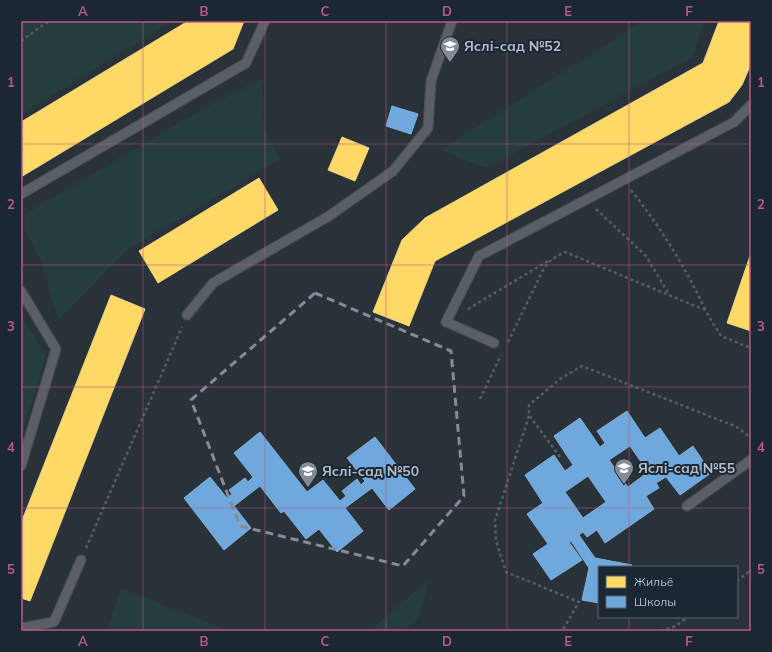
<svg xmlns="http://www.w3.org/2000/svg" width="772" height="652" viewBox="0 0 772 652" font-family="Mulish,sans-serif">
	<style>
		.green { fill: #263d3f }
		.homes { fill: #ffd966; stroke: #e8d184 }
		.schools { fill: #6fa8dc; stroke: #83aed7; fill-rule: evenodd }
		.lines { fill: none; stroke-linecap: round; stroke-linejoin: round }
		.lane-casing { stroke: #484d53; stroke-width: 11 }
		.path { stroke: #575e64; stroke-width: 2.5; stroke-dasharray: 3 3; stroke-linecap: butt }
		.lane { stroke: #5a5f66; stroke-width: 9 }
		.marked { fill: none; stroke: #838c97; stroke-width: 3; stroke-dasharray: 8 5; stroke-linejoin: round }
		.grid { fill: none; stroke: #bc5a87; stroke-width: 1; stroke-opacity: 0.55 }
		.labels { text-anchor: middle; stroke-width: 4; stroke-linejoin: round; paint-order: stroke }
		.poi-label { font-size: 14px; font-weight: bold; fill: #b3bdca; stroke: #1c2734; text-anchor: start }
		.neatline { fill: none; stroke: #bc5a87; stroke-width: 1.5 }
		.grid-label { font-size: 13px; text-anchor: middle; font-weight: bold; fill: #bc5a87 }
	</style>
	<rect width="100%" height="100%" fill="#293139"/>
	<!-- green -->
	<g class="green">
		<path d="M21 21H173L21 114Z"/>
		<path d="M644 21H704L693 57 486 168 440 150Z"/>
		<path d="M262 79 264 128 280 159 128 249 58 320 41 261 25 230V214L211 104Z"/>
		<path d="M21 315 46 355 21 438Z"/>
		<path d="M429 580 419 617 403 631H369Z"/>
		<path d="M121 588 230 631H107Z"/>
	</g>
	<!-- homes -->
	<g class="homes">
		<path d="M188 21H244L233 49 21 177V122Z"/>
		<path d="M719 21H751V64L742 85 729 102 435 261 409 326 373 312 402 240 425 218 703 63Z"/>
		<path d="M342 137 369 148 355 181 328 170Z"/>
		<path d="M259 178 278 210 158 283 139 251Z"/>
		<path d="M751 253V331L727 323Z"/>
		<path d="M111 295 145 309 30 601 21 598V523Z"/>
	</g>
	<!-- schools -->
	<g class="schools">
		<path d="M392 106 418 114 411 134 386 126Z"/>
		<path d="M627 411 645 438 660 428 679 456 693 446 711 473 680 495 666 477 656 483 659 488 646 496 654 509 605 543 597 530 587 537 583 532 579 535 595 558 632 565 631 567H599V603L582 600 589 568 571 541 569 542 582 560 551 580 533 554 548 544 527 514 543 503 525 475 554 455 565 471 573 465 554 436 580 418 600 447 605 443 597 431ZM630 446 648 472 628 487 609 460ZM588 476 606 502 583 518 565 492Z"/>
		<path d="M260 432 307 492 323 480 340 501 346 496 342 491 357 479 361 485 365 481 347 458 375 437 415 489 389 510 372 488 345 508 363 531 337 552 319 529 306 539 284 511 281 513 260 486 234 506 251 528 224 550 184 498 210 477 227 498 232 494 229 490 245 478 248 482 253 477 234 453Z"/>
	</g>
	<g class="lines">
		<!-- lane casing -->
		<g class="lane-casing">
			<g id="lane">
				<path d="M21 194 246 63 265 21"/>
				<path d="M21 291 56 349 21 466"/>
				<path d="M187 315 213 283 329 216 393 171 428 128 431 81 452 21"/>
				<path d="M494 343 446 322 479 256 734 122 751 105"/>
				<path d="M687 506 751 460"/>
				<path d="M21 628 54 622 81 560"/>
			</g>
		</g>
		<!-- path -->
		<g class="path">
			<path d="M21 41 49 21"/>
			<path d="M631 190C661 228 684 265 705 309"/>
			<path d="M596 209 646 256 670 296"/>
			<path d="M468 309 548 261"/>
			<path d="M508 342 544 268 552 259 565 252 705 310 721 336 751 348"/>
			<path d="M480 399 501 355"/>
			<path d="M529 416 495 520 496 541 506 572 579 602 562 631"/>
			<path d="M560 457 529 415V405L560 379 582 366 737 427 751 438"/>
			<path d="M86 548 182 327"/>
			<path d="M737 581 751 570"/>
			<path d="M661 631 676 626 688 617"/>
		</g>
		<!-- lane -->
		<use href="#lane" class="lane"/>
	</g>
	<!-- marked area -->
	<path class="marked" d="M315 293 451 351 464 496 403 566 240 526 191 400Z"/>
	<!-- grid -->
	<path class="grid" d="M143 21V631M265 21V631M386 21V631M507 21V631M629 21V567M21 144H751M21 265H751M21 387H751M21 508H751M629 617V631"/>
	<!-- icons -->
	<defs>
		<g id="school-pin" transform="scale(1)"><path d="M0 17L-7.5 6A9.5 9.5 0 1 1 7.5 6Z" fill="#838c97" stroke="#1c2734"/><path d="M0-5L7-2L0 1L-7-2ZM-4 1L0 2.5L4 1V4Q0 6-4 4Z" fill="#fff"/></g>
	</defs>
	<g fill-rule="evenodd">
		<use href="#school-pin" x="450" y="46"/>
		<use href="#school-pin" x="624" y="468"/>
		<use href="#school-pin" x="308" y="471"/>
	</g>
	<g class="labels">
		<!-- poi labels -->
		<g class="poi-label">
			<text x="464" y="51">Яслі-сад №52</text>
			<text x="638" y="473">Яслі-сад №55</text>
			<text x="322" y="476">Яслі-сад №50</text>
		</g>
	</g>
	<!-- border -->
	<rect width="772" height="652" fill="none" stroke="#1c2734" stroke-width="44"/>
	<!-- legend -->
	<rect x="598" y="566" width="140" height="52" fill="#1c2734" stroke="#586370"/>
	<rect x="606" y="576" width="20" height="12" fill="#ffd966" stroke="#586370"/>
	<text x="634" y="586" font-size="12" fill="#b3bdca">Жильё</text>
	<rect x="606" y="596" width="20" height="12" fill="#6fa8dc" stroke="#586370"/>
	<text x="634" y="606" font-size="12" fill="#b3bdca">Школы</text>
	<rect x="22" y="22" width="728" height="608" class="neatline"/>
	<g class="grid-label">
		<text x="83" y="16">A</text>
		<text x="204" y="16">B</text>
		<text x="325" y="16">C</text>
		<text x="447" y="16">D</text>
		<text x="568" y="16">E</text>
		<text x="689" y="16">F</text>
		<text x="11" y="87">1</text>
		<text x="761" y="87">1</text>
		<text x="11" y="209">2</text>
		<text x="761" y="209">2</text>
		<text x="11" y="331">3</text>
		<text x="761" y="331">3</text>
		<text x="11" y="452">4</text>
		<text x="761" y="452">4</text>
		<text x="11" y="574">5</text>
		<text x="761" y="574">5</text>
		<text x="83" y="646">A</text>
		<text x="204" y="646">B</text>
		<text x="325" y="646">C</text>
		<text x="447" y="646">D</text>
		<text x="568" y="646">E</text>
		<text x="689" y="646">F</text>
	</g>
</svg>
